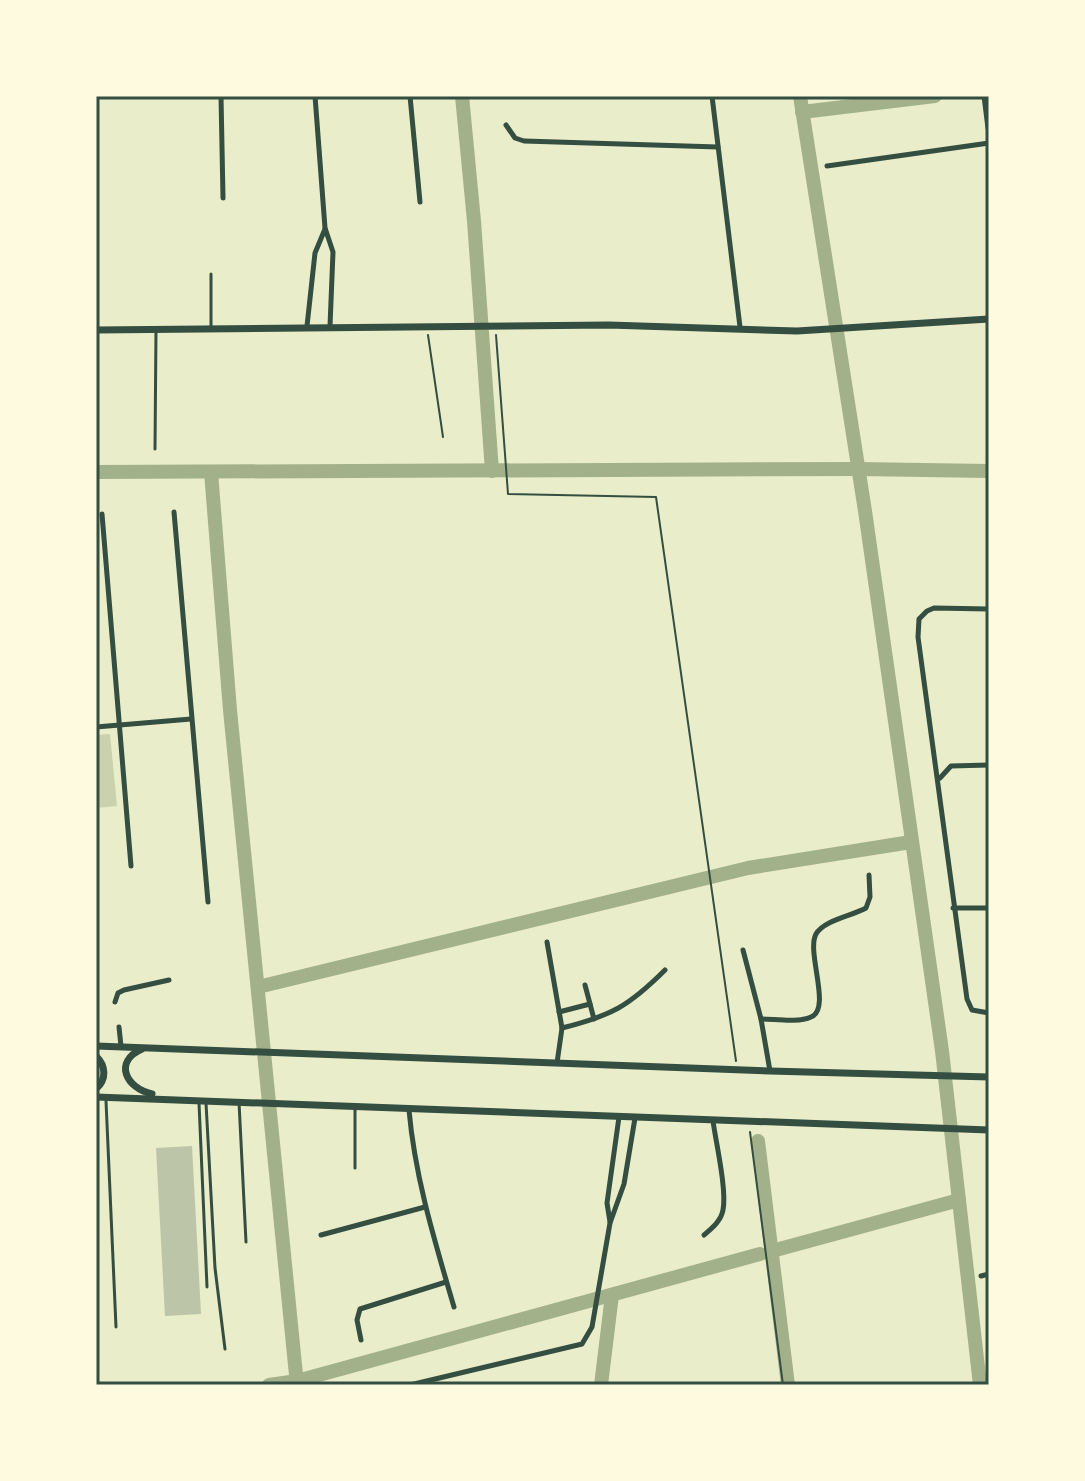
<svg xmlns="http://www.w3.org/2000/svg" width="1085" height="1481" viewBox="0 0 1085 1481" font-family="Figtree,sans-serif">
	<style>
		.green { fill: #cad2ad }
		.lines { fill: none; stroke-linecap: round; stroke-linejoin: round }
		.canal { stroke: #a3b18a; stroke-width: 14 }
		.building { fill: #bcc5a7 }
		.path { stroke: #344e41; stroke-width: 2 }
		.service { stroke: #344e41; stroke-width: 3 }
		.minor { stroke: #344e41; stroke-width: 5 }
		.tertiary { stroke: #344e41; stroke-width: 7 }
		.secondary { stroke: #344e41; stroke-width: 7 }
		.neatline { fill: none; stroke: #344e41; stroke-width: 3 }
	</style>
	<rect width="100%" height="100%" fill="#e9edc9"/>
	<!-- green -->
	<path class="green" d="M110 734 117 806 96 808V735Z"/>
	<g class="lines">
		<!-- canal -->
		<g class="canal">
			<path d="M462 96 474 221 492 471"/>
			<path d="M800 96 865 511 942 1051 980 1385"/>
			<path d="M802 112 935 96"/>
			<path d="M96 472 857 469 989 471"/>
			<path d="M211 472 230 710 297 1385"/>
			<path d="M258 987 748 868 911 842"/>
			<path d="M758 1141 788 1385"/>
			<path d="M772 1251 959 1200"/>
			<path d="M269 1385 297 1381 760 1254"/>
			<path d="M601 1385 612 1295"/>
		</g>
	</g>
	<!-- building -->
	<path class="building" d="M192 1146 201 1314 165 1316 156 1148Z"/>
	<g class="lines">
		<!-- path -->
		<g class="path">
			<path d="M428 335 443 437"/>
			<path d="M496 335 508 494 656 497 736 1061"/>
			<path d="M750 1132 783 1385"/>
		</g>
		<!-- service -->
		<g class="service">
			<path d="M211 327V274"/>
			<path d="M155 449 156 329"/>
			<path d="M106 1101 116 1327"/>
			<path d="M239 1102 246 1242"/>
			<path d="M199 1103 207 1287"/>
			<path d="M206 1103 215 1268 225 1349"/>
			<path d="M355 1168V1108"/>
		</g>
		<!-- minor -->
		<g class="minor">
			<path d="M221 96 223 198"/>
			<path d="M315 96 325 228 333 252 330 326"/>
			<path d="M410 96 420 202"/>
			<path d="M712 96 740 327"/>
			<path d="M506 125 515 138 524 141 718 147"/>
			<path d="M827 166 989 143"/>
			<path d="M307 326 315 253 325 229"/>
			<path d="M174 512 208 902"/>
			<path d="M102 514 131 866"/>
			<path d="M989 609 934 608 927 611 919 619 918 637 967 999 972 1010 989 1013"/>
			<path d="M96 727 191 719"/>
			<path d="M940 778 951 766 989 765"/>
			<path d="M953 908H989"/>
			<path d="M547 942 562 1028"/>
			<path d="M743 950 761 1019 770 1071"/>
			<path d="M585 985 594 1019"/>
			<path d="M115 1002 118 993 124 990 169 980"/>
			<path d="M559 1012 590 1004"/>
			<path d="M761 1019C775 1019 798 1023 811 1017 832 1009 806 952 816 934 824 920 852 916 866 908L870 897 869 875"/>
			<path d="M119 1027 121 1046"/>
			<path d="M557 1063 562 1028C611 1016 629 1006 665 970"/>
			<path d="M409 1110C415 1178 435 1242 454 1307"/>
			<path d="M610 1222 607 1203 619 1117"/>
			<path d="M321 1235 425 1207"/>
			<path d="M704 1235C712 1228 721 1221 723 1210 727 1190 716 1143 713 1121"/>
			<path d="M981 1276 989 1274"/>
			<path d="M361 1340 357 1320 360 1309 446 1282"/>
			<path d="M410 1385 582 1344 592 1327 610 1223 624 1184 635 1118"/>
		</g>
		<!-- tertiary -->
		<g class="tertiary">
			<path d="M985 96 989 128"/>
			<path d="M96 330 609 325 797 331 989 319"/>
		</g>
		<!-- secondary -->
		<g class="secondary">
			<path d="M96 1046 770 1071 989 1077"/>
			<path d="M142 1049C113 1062 126 1088 152 1094"/>
			<path d="M96 1056C106 1066 107 1079 96 1089"/>
			<path d="M96 1097 989 1130"/>
		</g>
	</g>
	<!-- border -->
	<rect width="1085" height="1481" fill="none" stroke="#fefae0" stroke-width="196"/>
	<rect x="98" y="98" width="889" height="1285" class="neatline"/>
</svg>
